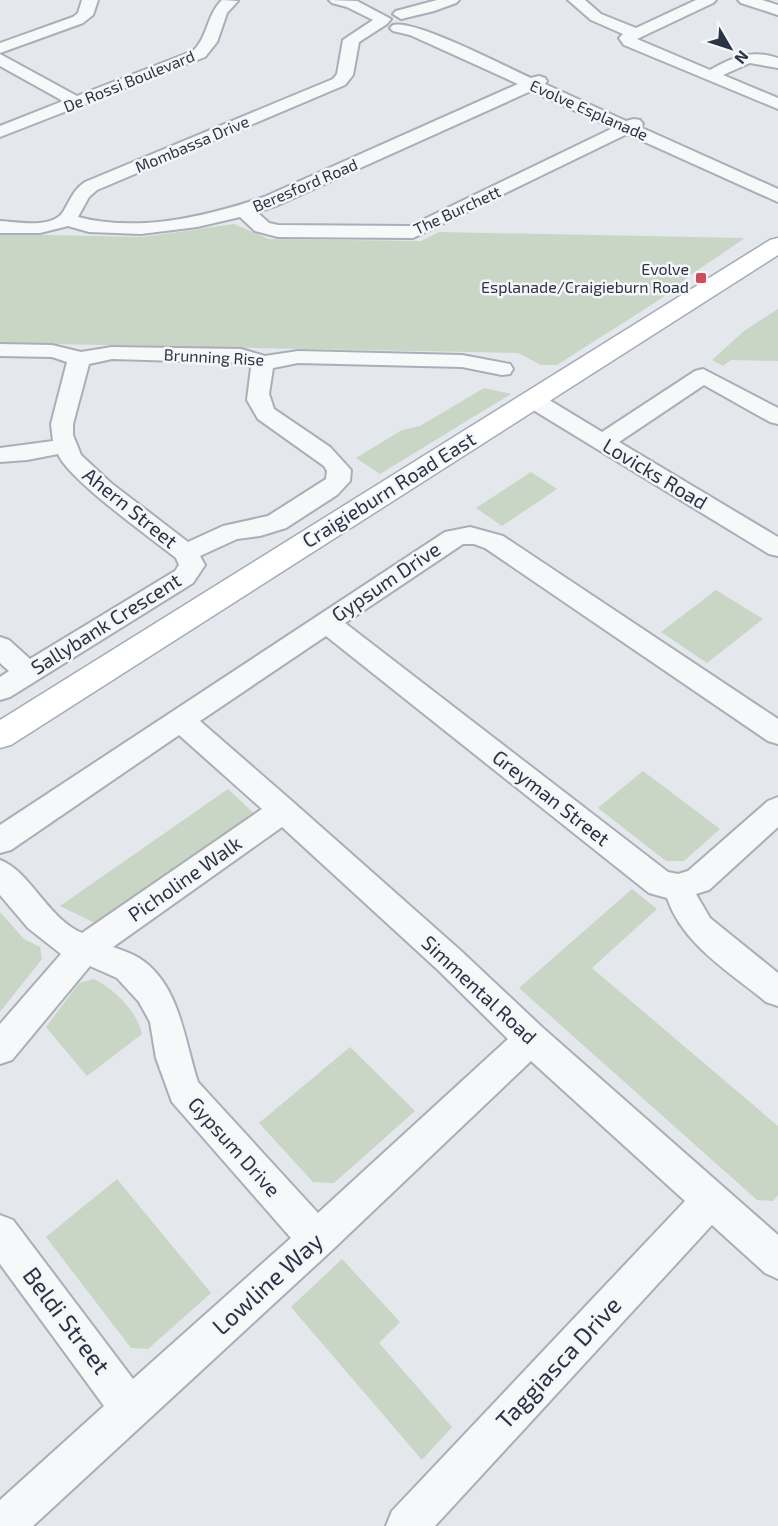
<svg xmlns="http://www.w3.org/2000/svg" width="778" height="1526" viewBox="0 0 778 1526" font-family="'Exo 2',sans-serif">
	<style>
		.green { fill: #c9d6c5 }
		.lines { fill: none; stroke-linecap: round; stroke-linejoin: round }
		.minor-casing { stroke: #a9aeb7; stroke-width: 4 }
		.major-casing { stroke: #a3abb8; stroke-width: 3 }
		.minor { fill: #f7f8fa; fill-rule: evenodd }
		.major { fill: #fff; fill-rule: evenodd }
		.poi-dot { fill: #d1495b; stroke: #f4f6f9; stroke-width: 2 }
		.labels { text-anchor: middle; stroke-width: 5; stroke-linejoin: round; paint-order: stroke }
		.far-street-label { font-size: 16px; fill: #2b3445; stroke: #f4f6f9 }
		.far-poi-label { font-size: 16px; fill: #2b3445; stroke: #f4f6f9; text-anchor: end }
		.street-label { font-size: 20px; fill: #2b3445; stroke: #f4f6f9 }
		.near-street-label { font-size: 24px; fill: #2b3445; stroke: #f4f6f9 }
	</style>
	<rect width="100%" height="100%" fill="#e4e7ec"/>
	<!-- green -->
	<g class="green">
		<path d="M234 224 269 239 421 241 439 232 745 238 692 274 659 300 557 365H541L518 353 0 343V234L143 237Z"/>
		<path d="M778 309V361L731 360 723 366 712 360 744 331Z"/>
		<path d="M484 388 511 394 380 474 356 458 402 430 420 426Z"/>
		<path d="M531 472 557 489 502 526 476 508Z"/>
		<path d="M716 590 763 619 707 663 661 632Z"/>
		<path d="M643 771 720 829 684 861H666L598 808Z"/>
		<path d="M228 789 260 819 105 928 60 906Z"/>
		<path d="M632 889 657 909 592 968 778 1126V1195L773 1201 757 1200 519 988Z"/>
		<path d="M0 912 24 939 40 947 42 959 0 1012Z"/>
		<path d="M94 979C114 989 137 1011 142 1034L87 1076 46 1027 79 983Z"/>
		<path d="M350 1047 415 1111 334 1183 313 1182 259 1123Z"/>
		<path d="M117 1179 211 1293 148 1349 131 1348 46 1237Z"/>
		<path d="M342 1259 400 1322 379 1343 452 1427 422 1460 291 1307Z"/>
	</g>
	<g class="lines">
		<!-- minor casing -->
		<g class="minor-casing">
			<g id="minor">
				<path d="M82 0H98L93 15 83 23 0 53V43L73 17 78 13Z"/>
				<path d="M222 0 238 1 227 13 217 42 205 57 0 137V126L63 101 0 66V54L77 96 193 51C208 37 207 14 222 0Z"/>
				<path d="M329 0 357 1 391 19 387 24 359 42 353 75 345 85 97 190 89 197 78 217C139 233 207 216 264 197L518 84 410 35 393 31 390 28 393 25C415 19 506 67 531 78L539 76 545 78 547 81 545 84 626 121 634 119 640 120 643 124 640 127 778 189V202L627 134 413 238 278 237 255 231 240 217 197 227 141 234 89 232 68 226 40 233H0V221C17 222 52 229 63 212 70 201 73 190 85 182L333 79 337 74 343 40 373 20 347 7 332 3ZM531 91 613 128 410 226 278 225 269 223 257 212 278 205Z"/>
				<path d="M437 0H459L456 3 434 11 401 19 393 14 396 11Z"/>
				<path d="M568 0H585L601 14 636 28 696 0H716L713 3 637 39 710 70C733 57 751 49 778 58V68L750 63 723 75 778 98V109L624 45 619 38 623 34 591 20Z"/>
				<path d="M738 0H762L778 5V15L741 3Z"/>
				<path d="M0 344 52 345 81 352 112 347 241 349 265 356 298 351 462 355 510 364 513 369 510 374 502 375 462 367 298 363 273 368 269 394 274 409 330 447 351 470 350 481 337 495 286 528 260 536 237 539 200 556 205 565 193 583 10 697 0 700V677L9 671 0 663V637L9 640 30 659 175 571 179 565 176 558C151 538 68 479 58 454L27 460 0 462V448L53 441 51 424 67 362 52 357 0 356ZM112 359 247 363 251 368 247 400 258 419 324 466 327 471 326 479 268 516 223 526 188 542 111 483 81 455 73 435V424L89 364Z"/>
				<path d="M703 369 778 408V424L770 422 704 385 619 442 778 537V556L769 554 525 405 522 400 525 395 533 393 541 395 602 432 695 371Z"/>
				<path d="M470 527 503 536 778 719V744L768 741 485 548 474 544H463L345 623 668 872 678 874 688 871 768 801 778 797V827L709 890 696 894 710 918 778 973V1006L766 1002C730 972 683 945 667 898L649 893 326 636 200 721 293 802 460 950 543 1028 778 1235V1279L765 1273 712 1225 435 1526H386L392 1511 685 1201 531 1061 330 1252 33 1526H0V1500L104 1406 0 1264V1215L13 1220 133 1379 291 1238 172 1102 156 1058 150 1022 139 1002 117 978 90 966 12 1060 0 1064V1024L61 954 28 928 0 895V860C30 871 48 919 82 933L262 809 179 735 11 850 0 853V825L445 532ZM282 827 438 970 508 1039 318 1213 198 1082C184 1040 180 984 139 958 131 953 121 950 113 947Z"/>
			</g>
		</g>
		<!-- major casing -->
		<g class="major-casing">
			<path id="major" d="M778 238V255L11 745 0 748V720L770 240Z"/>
		</g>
		<!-- minor -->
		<use href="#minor" class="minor"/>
		<!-- major -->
		<use href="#major" class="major"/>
	</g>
	<!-- markers -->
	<rect class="poi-dot" x="695" y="272" width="12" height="12" rx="3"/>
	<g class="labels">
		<!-- far-street labels -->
		<g class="far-street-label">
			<text transform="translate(129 81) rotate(-22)" y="6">De Rossi Boulevard</text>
			<text transform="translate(589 110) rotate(24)" y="6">Evolve Esplanade</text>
			<text transform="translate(192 144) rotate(-23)" y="6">Mombassa Drive</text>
			<text transform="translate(305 185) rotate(-23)" y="6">Beresford Road</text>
			<text transform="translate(457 210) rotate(-25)" y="6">The Burchett</text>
			<text transform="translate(214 357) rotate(3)" y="6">Brunning Rise</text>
		</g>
		<!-- far-poi labels -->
		<g class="far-poi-label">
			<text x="689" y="275">Evolve<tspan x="689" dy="18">Esplanade/Craigieburn Road</tspan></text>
		</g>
		<!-- street labels -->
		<g class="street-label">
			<text transform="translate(655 474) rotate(31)" y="7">Lovicks Road</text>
			<text transform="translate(389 490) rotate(-32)" y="7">Craigieburn Road East</text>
			<text transform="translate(130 508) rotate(39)" y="7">Ahern Street</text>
			<text transform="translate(386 582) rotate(-34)" y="7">Gypsum Drive</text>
			<text transform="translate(106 624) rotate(-32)" y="7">Sallybank Crescent</text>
			<text transform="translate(551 798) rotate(38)" y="7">Greyman Street</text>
			<text transform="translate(185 879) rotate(-35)" y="7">Picholine Walk</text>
			<text transform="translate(479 990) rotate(43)" y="7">Simmental Road</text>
			<text transform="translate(234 1147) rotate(48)" y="7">Gypsum Drive</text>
		</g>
		<!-- near-street labels -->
		<g class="near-street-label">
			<text transform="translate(268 1284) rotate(-42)" y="8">Lowline Way</text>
			<text transform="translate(66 1321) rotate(53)" y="8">Beldi Street</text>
			<text transform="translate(559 1363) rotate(-47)" y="8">Taggiasca Drive</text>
		</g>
	</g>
	<!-- north arrow -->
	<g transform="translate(730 48) rotate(129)" stroke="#f4f6f9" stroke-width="4.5" paint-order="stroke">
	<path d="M0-4.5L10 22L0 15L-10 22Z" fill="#2b3445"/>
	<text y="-9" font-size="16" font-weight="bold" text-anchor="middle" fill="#2b3445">N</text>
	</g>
</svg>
